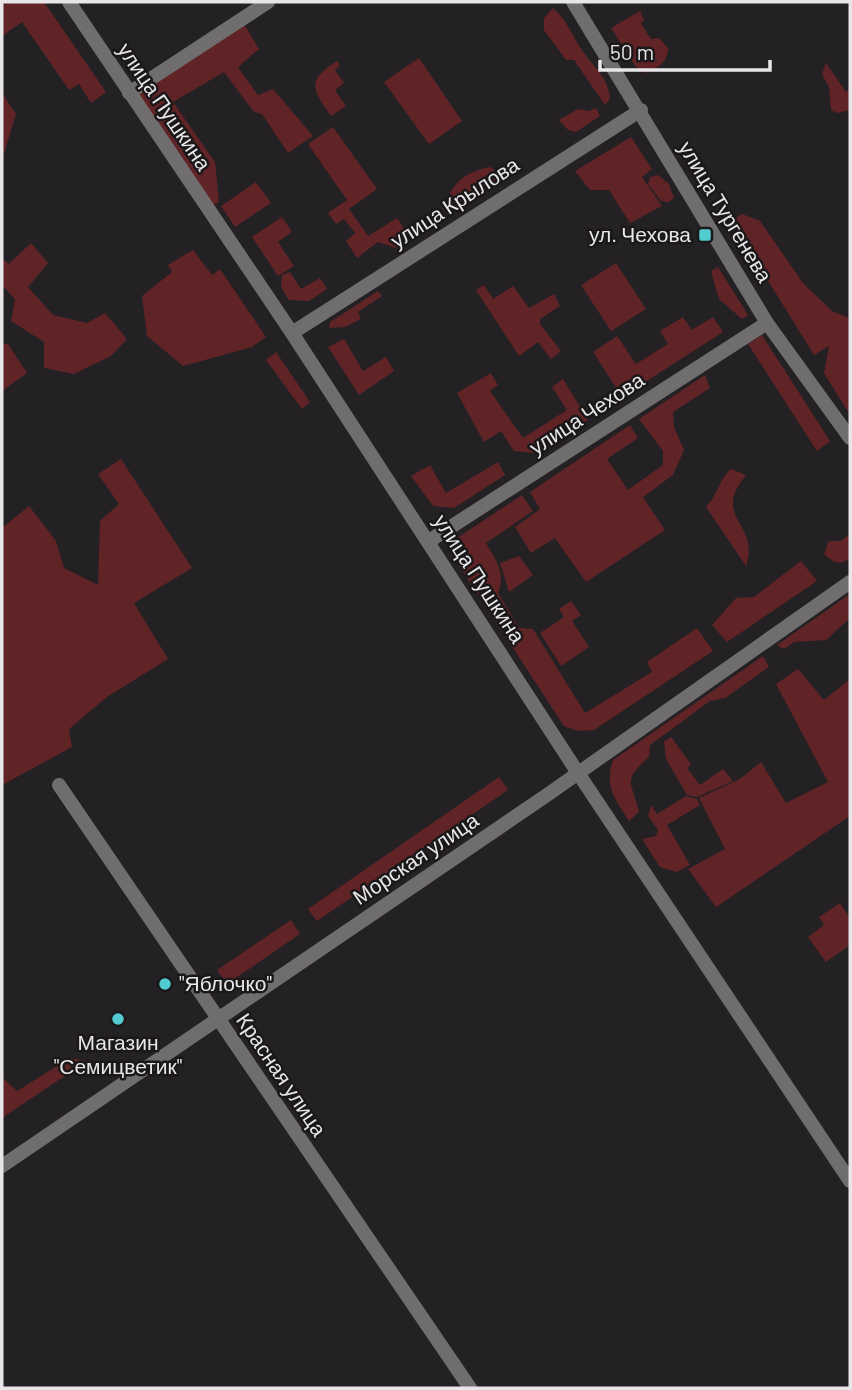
<svg xmlns="http://www.w3.org/2000/svg" width="852" height="1390" viewBox="0 0 852 1390" font-family="Barlow,sans-serif">
	<style>
		.green { fill: #602326 }
		.lines { fill: none; stroke-linecap: round; stroke-linejoin: round }
		.minor { stroke: #6f6d6e; stroke-width: 14 }
		.poi-dot { fill: #52ccd1; stroke: #1b181a; stroke-width: 2.5 }
		.labels { text-anchor: middle; stroke-width: 5; stroke-linejoin: round; paint-order: stroke }
		.street-label { font-size: 21px; fill: #e8e6e8; stroke: #1b181a }
		.poi-label { font-size: 21px; fill: #e8e6e8; stroke: #1b181a; text-anchor: end }
	</style>
	<rect width="100%" height="100%" fill="#242124"/>
	<!-- green -->
	<g class="green">
		<path d="M2 2H44L106 92 91 103 79 84 69 90 22 22 2 36Z"/>
		<path d="M553 8C569 22 572 37 584 53 596 70 608 77 610 99L605 105 574 60H566L544 30V18Z"/>
		<path d="M640 11 644 20 641 24 651 39 659 38 668 48C668 62 658 68 646 73L636 67 611 28Z"/>
		<path d="M244 24 259 49 238 67 258 95 273 89 313 136 288 153 262 114 254 112 224 72 173 102 215 162 219 202 211 206 135 96Z"/>
		<path d="M419 58 462 121 429 144 384 82Z"/>
		<path d="M337 61 340 65 335 70 344 83 335 90 346 106 331 116C312 88 306 81 337 61Z"/>
		<path d="M826 63 846 92 850 89V110L837 113 831 110 829 87 822 74Z"/>
		<path d="M2 93 16 114 2 160Z"/>
		<path d="M596 108 600 116 576 132 568 130 559 120 578 109 588 111Z"/>
		<path d="M333 127 377 189 349 209 368 236 397 218 407 234 396 248 378 242 357 258 346 241 355 233 344 219 336 224 328 213 347 200 308 144Z"/>
		<path d="M631 137 652 169 642 177 662 206 630 223 609 190H590L575 171Z"/>
		<path d="M490 167 499 173 493 185 455 209 447 203C451 181 470 171 490 167Z"/>
		<path d="M658 175 669 184 674 198 669 202 661 201 648 184 650 177Z"/>
		<path d="M256 182 271 203 235 227 221 206Z"/>
		<path d="M742 214 760 221 803 283 832 311 850 318V415L824 373 829 346 814 355 731 221Z"/>
		<path d="M282 217 292 232 278 242 294 266 278 276 252 237Z"/>
		<path d="M31 243 48 263 28 287 53 315 87 323 105 313 127 339 111 356 74 374 44 368V342L11 321 15 299 2 285V258L9 264Z"/>
		<path d="M193 250 212 275 220 269 266 337 252 347 183 366 147 336 142 296 172 272 168 265Z"/>
		<path d="M616 263 646 309 611 331 581 285Z"/>
		<path d="M718 267 748 315 742 319 719 299 711 271Z"/>
		<path d="M290 272 301 289 320 278 327 289 309 301 289 300 281 287 282 275Z"/>
		<path d="M484 285 493 299 513 286 529 308 554 294 560 306 540 319V324L561 351 551 359 538 342 519 356 476 290Z"/>
		<path d="M378 291 382 296 358 312 361 319 345 327 329 328 330 322Z"/>
		<path d="M683 317 692 330 713 317 723 332 622 397 593 352 617 336 636 364 668 344 660 331Z"/>
		<path d="M762 335 830 441 817 451 748 344Z"/>
		<path d="M344 339 363 371 386 357 394 371 359 395 328 347Z"/>
		<path d="M2 344H8L27 373 2 391Z"/>
		<path d="M276 352 310 402 302 409 266 360Z"/>
		<path d="M491 373 498 385 490 391 523 438 567 410 552 387 563 379 588 420 536 453 514 451 501 431 484 442 457 393Z"/>
		<path d="M705 375 710 388 673 412 674 427 684 450 673 475 643 497 665 530 586 582 555 538 531 553 515 527 540 509 530 492 630 425 638 438 607 459 628 490 663 465V451L639 419Z"/>
		<path d="M121 459 192 568 134 603 168 659 107 697 69 729 72 747 2 785V528L29 506 56 541 64 568 98 585 100 521 119 504 98 474Z"/>
		<path d="M498 462 505 475 454 508 433 506 411 476 430 465 446 493Z"/>
		<path d="M731 469 746 475C710 519 761 522 746 566L706 507C718 495 719 479 731 469Z"/>
		<path d="M522 495 533 511 486 543C496 560 506 573 498 593L519 628 533 629 585 713 652 672 647 662 697 628 713 651 594 730 577 731 564 726 452 555 454 540Z"/>
		<path d="M850 534V558C839 566 834 563 824 554L829 541H841Z"/>
		<path d="M519 556 533 575 509 592 500 563Z"/>
		<path d="M801 561 817 581 727 642 712 625 736 598 754 597Z"/>
		<path d="M850 594V618L826 640 794 642 784 649 777 645Z"/>
		<path d="M571 601 581 615 572 621 589 647 561 666 540 633 564 617 559 609Z"/>
		<path d="M763 656 769 667 725 698 710 701 650 745 649 757C621 782 632 781 639 812L629 821C615 799 604 786 613 760Z"/>
		<path d="M798 669 824 700 850 679V816L716 907 688 869 725 849 699 798 740 779 761 762 786 803 828 782 776 684Z"/>
		<path d="M671 737 691 764 687 768 700 785 723 769 733 781 697 797 687 795 666 759 664 742Z"/>
		<path d="M499 777 508 790 317 921 308 909Z"/>
		<path d="M686 796 697 799 700 805 667 825 690 865 677 872 660 867 642 839 656 836 658 830 648 816 651 805 657 814Z"/>
		<path d="M840 903 850 918V945L826 962 808 937 824 925 819 917Z"/>
		<path d="M291 920 300 934 227 984 217 970Z"/>
		<path d="M70 1058 87 1061 2 1118V1077L17 1091Z"/>
	</g>
	<g class="lines">
		<!-- minor -->
		<g class="minor">
			<path d="M69 2 292 333 578 773 850 1181"/>
			<path d="M573 2 767 323 850 438"/>
			<path d="M129 93 268 2"/>
			<path d="M292 333 641 110"/>
			<path d="M429 541 767 323"/>
			<path d="M59 785 470 1388"/>
			<path d="M2 1166 547 795 850 582"/>
		</g>
	</g>
	<!-- markers -->
	<g class="poi-dot">
		<rect x="698" y="228" width="14" height="14" rx="3.5"/>
		<circle cx="165" cy="984" r="7"/>
		<circle cx="118" cy="1019" r="7"/>
	</g>
	<g class="labels">
		<!-- street labels -->
		<g class="street-label">
			<text transform="translate(164 107) rotate(56)" y="7">улица Пушкина</text>
			<text transform="translate(455 203) rotate(-33)" y="7">улица Крылова</text>
			<text transform="translate(725 212) rotate(59)" y="7">улица Тургенева</text>
			<text transform="translate(587 414) rotate(-33)" y="7">улица Чехова</text>
			<text transform="translate(479 579) rotate(57)" y="7">улица Пушкина</text>
			<text transform="translate(416 859) rotate(-34)" y="7">Морская улица</text>
			<text transform="translate(281 1075) rotate(56)" y="7">Красная улица</text>
		</g>
		<!-- poi labels -->
		<g class="poi-label">
			<text x="691" y="242">ул. Чехова</text>
			<text x="179" y="991" text-anchor="start">"Яблочко"</text>
			<text x="118" y="1050" text-anchor="middle">Магазин<tspan x="118" dy="24">"Семицветик"</tspan></text>
		</g>
	</g>
	<!-- border -->
	<rect width="852" height="1390" fill="none" stroke="#e8e6e8" stroke-width="7"/>
	<!-- scale -->
	<path d="M600 60v10h170v-10" fill="none" stroke="#e8e6e8" stroke-width="3.5"/>
	<text x="610" y="60" font-size="21" fill="#e8e6e8" stroke="#1b181a" stroke-width="5" paint-order="stroke">50 m</text>
</svg>
